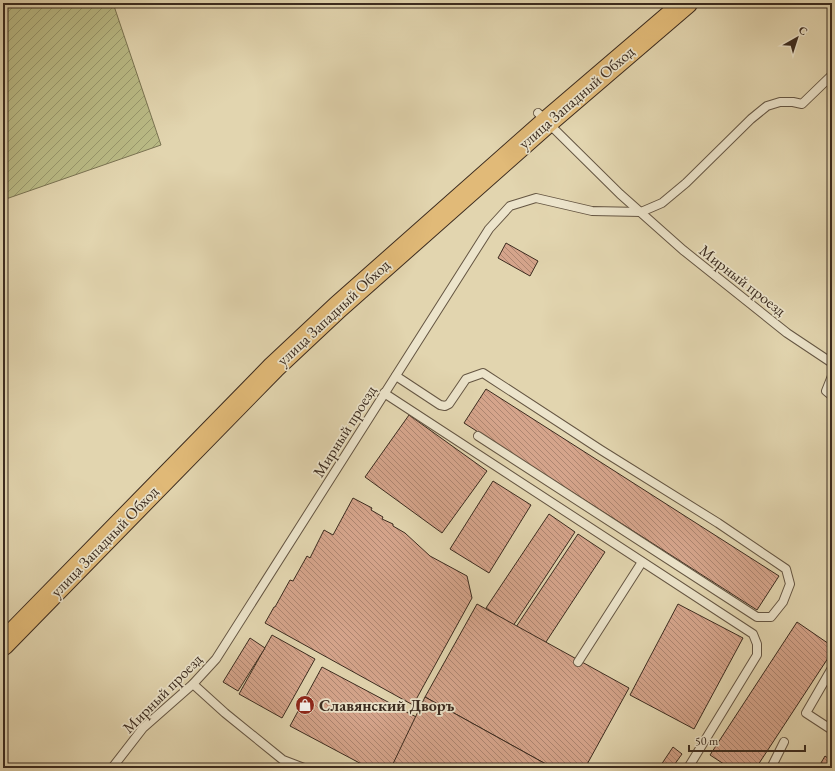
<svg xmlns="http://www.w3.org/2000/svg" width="835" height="771" viewBox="0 0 835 771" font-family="'EB Garamond',serif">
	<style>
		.garden { fill: url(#garden-furrows); stroke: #7a7352 }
		.building { fill: url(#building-back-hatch); stroke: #3b2b1f }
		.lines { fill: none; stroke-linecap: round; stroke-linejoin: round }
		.service-casing { stroke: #655643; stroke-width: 10 }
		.trunk-casing { stroke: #3b2b1f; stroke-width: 24 }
		.service { stroke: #ece4cb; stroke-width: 8 }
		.trunk { stroke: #e1ba78; stroke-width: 22 }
		.labels { text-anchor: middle; stroke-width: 3.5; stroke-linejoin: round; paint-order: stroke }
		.street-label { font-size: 16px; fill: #3b2b1f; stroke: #ece4cb }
		.poi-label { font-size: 16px; font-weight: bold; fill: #3b2b1f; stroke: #ece4cb; text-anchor: start }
	</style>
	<defs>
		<pattern id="garden-furrows" width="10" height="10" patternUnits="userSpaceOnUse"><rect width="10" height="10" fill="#babb86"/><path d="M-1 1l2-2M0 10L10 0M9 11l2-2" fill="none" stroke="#98986d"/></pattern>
		<pattern id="building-back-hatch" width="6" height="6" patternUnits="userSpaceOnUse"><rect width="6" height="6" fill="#d5a48b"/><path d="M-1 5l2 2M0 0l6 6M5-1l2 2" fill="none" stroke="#ae8671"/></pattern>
	</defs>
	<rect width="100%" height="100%" fill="#e2d5af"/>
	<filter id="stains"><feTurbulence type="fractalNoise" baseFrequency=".005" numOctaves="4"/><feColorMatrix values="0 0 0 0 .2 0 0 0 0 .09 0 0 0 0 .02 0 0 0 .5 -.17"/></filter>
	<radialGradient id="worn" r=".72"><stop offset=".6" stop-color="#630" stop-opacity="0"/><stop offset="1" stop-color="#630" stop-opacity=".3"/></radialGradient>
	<!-- garden -->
	<path class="garden" d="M3 3H113L161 145 3 200Z"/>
	<!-- building -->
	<g class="building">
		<path d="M506 243 538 261 530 276 498 258Z"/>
		<path d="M486 389 779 576 757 610 464 423Z"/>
		<path d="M409 415 487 471 442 533 365 477Z"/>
		<path d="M493 481 531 505 489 573 450 549Z"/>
		<path d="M353 498 372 508 371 510 383 517 382 519 393 524V526L405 533 430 556 467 576 472 598 413 705 265 623 274 607H275L290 580 293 581 307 556 310 558 324 530 333 535Z"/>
		<path d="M549 514 575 532 513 626 486 608Z"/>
		<path d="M578 534 605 552 544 645 516 627Z"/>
		<path d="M477 604 629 688 585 768H553L425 697Z"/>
		<path d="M678 604 743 638 694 729 630 695Z"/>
		<path d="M797 622 832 646V652L756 768H730L710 755Z"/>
		<path d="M272 635 315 659 282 718 239 694Z"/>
		<path d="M250 638 265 648 238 691 223 682Z"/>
		<path d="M322 667 420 719 394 768H369L290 726Z"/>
		<path d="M425 697 553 768H391Z"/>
		<path d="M673 747 682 754 672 768H659Z"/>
		<path d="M825 756 832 761V768H818Z"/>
	</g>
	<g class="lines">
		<!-- service casing -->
		<g class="service-casing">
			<g id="service">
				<path d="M538 113 620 194 683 250 787 333 832 363"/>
				<path d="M396 376 440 405 445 406 449 404 466 379 483 373 601 450 718 523 786 569 790 584 783 602 771 617H757L478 436"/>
				<path d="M832 376 826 391 832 396"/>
				<path d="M384 393 753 634 757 644V655L688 768"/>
				<path d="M578 662 642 562"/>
				<path d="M832 668 806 713 832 730"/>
				<path d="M193 684 225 713 283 760 304 768"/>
				<path d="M112 768 143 728 193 684 216 659 489 229 510 206 536 198 592 211 641 212 662 203 686 183 751 119 767 106 780 102H793L802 104 832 75"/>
				<path d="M771 768 784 742"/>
			</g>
		</g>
		<!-- trunk casing -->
		<g class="trunk-casing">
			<path id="trunk" d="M3 644 274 367 338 307 547 122 686 3"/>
		</g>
		<!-- service -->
		<use href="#service" class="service"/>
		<!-- trunk -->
		<use href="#trunk" class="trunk"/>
	</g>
	<!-- icons -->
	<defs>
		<g id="shop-disc" transform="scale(1)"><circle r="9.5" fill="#8f2418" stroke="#ece4cb"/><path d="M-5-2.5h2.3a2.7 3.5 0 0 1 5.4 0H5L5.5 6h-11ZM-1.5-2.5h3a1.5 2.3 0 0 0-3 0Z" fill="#fff"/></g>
	</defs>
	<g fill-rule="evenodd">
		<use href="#shop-disc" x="305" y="705"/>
	</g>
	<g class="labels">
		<!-- street labels -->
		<g class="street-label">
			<text transform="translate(576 97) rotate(-41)" y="6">улица Западный Обход</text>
			<text transform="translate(743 280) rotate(38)" y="6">Мирный проезд</text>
			<text transform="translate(333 312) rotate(-43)" y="6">улица Западный Обход</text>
			<text transform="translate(344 431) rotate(-58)" y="6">Мирный проезд</text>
			<text transform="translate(104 541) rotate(-46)" y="6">улица Западный Обход</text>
			<text transform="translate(162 693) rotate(-45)" y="6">Мирный проезд</text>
		</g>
		<!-- poi labels -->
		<g class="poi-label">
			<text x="319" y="711">Cлавянский Дворъ</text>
		</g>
	</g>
	<!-- margin -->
	<rect width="835" height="771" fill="none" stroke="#e2d5af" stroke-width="16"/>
	<rect x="4" y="4" width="827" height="763" fill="none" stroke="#3b2b1f" stroke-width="2"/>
	<rect x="8" y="8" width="819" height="755" fill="none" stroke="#3b2b1f"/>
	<!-- north arrow -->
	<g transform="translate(797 38) rotate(39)" stroke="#ece4cb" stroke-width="3" paint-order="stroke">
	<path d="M0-3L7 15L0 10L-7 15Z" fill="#3b2b1f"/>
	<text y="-6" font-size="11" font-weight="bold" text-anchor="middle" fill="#3b2b1f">С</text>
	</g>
	<!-- scale -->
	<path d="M689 745v6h116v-6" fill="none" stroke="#3b2b1f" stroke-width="2"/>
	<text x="695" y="745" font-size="12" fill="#3b2b1f" stroke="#ece4cb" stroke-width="3" paint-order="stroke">50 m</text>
	<rect width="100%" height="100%" filter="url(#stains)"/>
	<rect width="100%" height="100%" fill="url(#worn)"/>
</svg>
